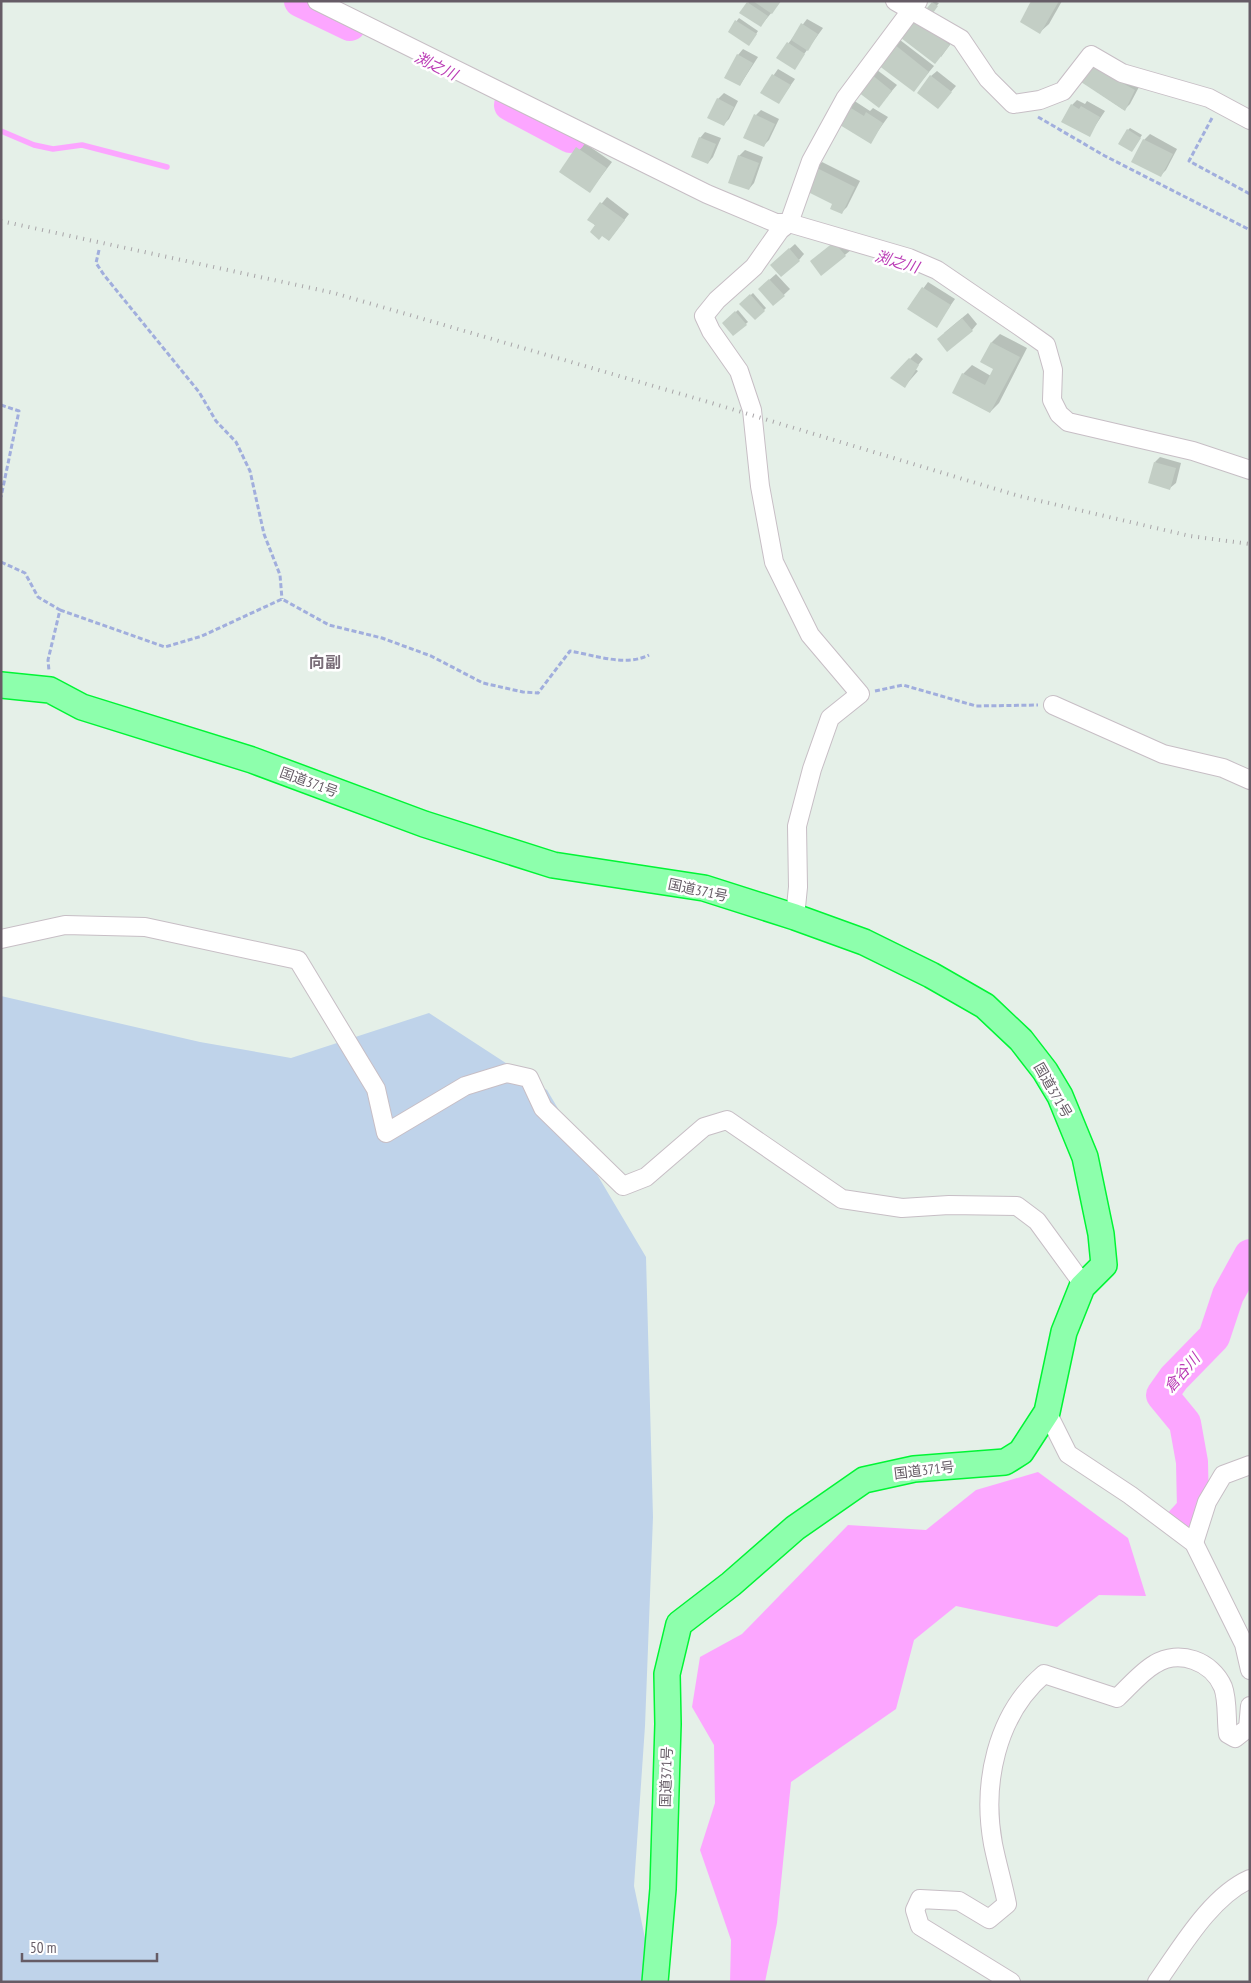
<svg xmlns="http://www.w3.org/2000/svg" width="1251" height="1983" viewBox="0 0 1251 1983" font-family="'PT Sans Narrow','Noto Sans JP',sans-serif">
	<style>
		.green { fill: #bfd3ea }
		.water { fill: #fca6ff }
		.shadow { fill: #0003 }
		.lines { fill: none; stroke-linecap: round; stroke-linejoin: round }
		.stream { stroke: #fca6ff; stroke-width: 5.5 }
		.river { stroke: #fca6ff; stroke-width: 32 }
		.building { fill: #c3cec5 }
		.minor-casing { stroke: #c7bec5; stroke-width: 20 }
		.highway-casing { stroke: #00f535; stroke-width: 28 }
		.path { stroke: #a1aedd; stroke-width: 3; stroke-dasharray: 5 2.5; stroke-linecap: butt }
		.minor { stroke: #fff; stroke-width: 18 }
		.highway { stroke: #8dffac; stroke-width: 25 }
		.rail { stroke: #a8a5a8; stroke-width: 4; stroke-dasharray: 1 6; stroke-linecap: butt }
		.labels { text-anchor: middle; stroke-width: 5; stroke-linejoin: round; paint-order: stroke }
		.street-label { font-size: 14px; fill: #665c66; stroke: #fff }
		.water-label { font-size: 15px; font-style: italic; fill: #ba3ab5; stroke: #fff }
		.quarter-label { font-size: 16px; font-weight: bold; fill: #796d78; stroke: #fff }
	</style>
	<rect width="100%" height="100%" fill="#e5f0e8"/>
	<!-- green -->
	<path class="green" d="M1 996 200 1042 291 1058 429 1013 547 1090 646 1257 653 1517 645 1726 634 1886 649 1957 661 1982H1Z"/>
	<!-- water -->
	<path class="water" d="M1038 1472 1128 1538 1146 1596 1099 1595 1057 1627 956 1606 914 1640 896 1709 791 1782 777 1923 765 1982H730L731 1940 700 1850 715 1803 714 1745 692 1707 700 1657 742 1634 848 1525 926 1530 976 1490Z"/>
	<!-- shadow -->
	<g class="shadow">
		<path d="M749 1H781L763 23 748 3Z"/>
		<path d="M934 1 939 3 932 11 929 8Z"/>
		<path d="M1033 1H1062L1049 24 1040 32Z"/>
		<path d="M922 15 954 39 941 57Z"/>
		<path d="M739 18 758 31 751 42 729 31Z"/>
		<path d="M807 19 823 28 794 68 778 57Z"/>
		<path d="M900 40 934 66 914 90 895 45Z"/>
		<path d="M743 49 758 57 740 85 738 55Z"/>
		<path d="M1095 63 1140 85 1130 104 1124 110 1080 80Z"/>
		<path d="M778 69 795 79 779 102 762 92Z"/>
		<path d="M877 70 897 85 884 100 859 91Z"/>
		<path d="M937 71 956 86 938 107 931 76Z"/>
		<path d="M724 93 738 101 729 119 723 125 718 99Z"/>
		<path d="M853 100 870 111 873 108 888 117 870 142 847 106Z"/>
		<path d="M1077 100 1085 104 1087 101 1105 111 1089 135 1072 105Z"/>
		<path d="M761 110 779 119 769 140 763 146 756 115Z"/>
		<path d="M1130 128 1142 135 1134 148 1128 130Z"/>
		<path d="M705 132 721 138 713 157 708 163 700 138Z"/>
		<path d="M1150 134 1177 149 1166 170 1160 176 1144 140Z"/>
		<path d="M583 142 612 162 590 191 561 172Z"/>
		<path d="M745 150 763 157 754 183 749 189 739 156Z"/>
		<path d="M822 162 860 181 847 207 841 213 834 203 816 168Z"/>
		<path d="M607 197 629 214 609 240 589 219Z"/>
		<path d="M840 237 851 250 821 274Z"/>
		<path d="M795 244 804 254 799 260 778 259Z"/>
		<path d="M776 274 790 289 774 304 759 289Z"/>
		<path d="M928 282 955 299 936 326 909 308Z"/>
		<path d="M753 293 766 308 755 319 741 304Z"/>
		<path d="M738 310 748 322 733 335 724 323Z"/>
		<path d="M968 313 977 324 972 330 944 333Z"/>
		<path d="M1000 334 1027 348 999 403 990 412 963 374 972 365 991 376 995 369 992 342Z"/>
		<path d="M916 353 923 359 915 369 918 371 904 387 892 377Z"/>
		<path d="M1160 457 1181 463 1176 483 1170 488 1155 462Z"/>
	</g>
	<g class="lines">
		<!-- stream -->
		<path class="stream" d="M1 131 34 145 53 149 82 145 167 167"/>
		<!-- river -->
		<g class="river">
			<path d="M300 1 350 25"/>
			<path d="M510 105 570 137"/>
			<path d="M1182 1521 1193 1509 1192 1462 1185 1423 1162 1395 1174 1378 1214 1337 1228 1295 1250 1255"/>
		</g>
	</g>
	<!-- building -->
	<g class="building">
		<path d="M753 1H781L772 14Z"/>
		<path d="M1031 1H1059L1040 34 1020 22Z"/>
		<path d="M747 2 768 16 761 27 739 13Z"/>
		<path d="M932 2 938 6 933 13 927 8Z"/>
		<path d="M915 19 950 45 935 64 901 38Z"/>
		<path d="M735 20 757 34 749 46 728 32Z"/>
		<path d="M801 23 818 34 808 51 791 40Z"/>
		<path d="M787 42 805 54 795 70 776 58Z"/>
		<path d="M894 44 929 72 914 92 878 65Z"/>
		<path d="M737 54 753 63 740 86 724 78Z"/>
		<path d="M1089 68H1096L1135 90 1125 111 1078 80Z"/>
		<path d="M772 74 791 85 779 104 760 93Z"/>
		<path d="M871 74 892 91 879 108 858 92Z"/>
		<path d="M930 75 952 92 938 109 917 93Z"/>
		<path d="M717 98 734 107 724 126 707 118Z"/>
		<path d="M1071 104 1079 109 1081 106 1100 117 1090 137 1061 122Z"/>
		<path d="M846 105 864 116 866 112 883 123 871 144 835 122Z"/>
		<path d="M754 114 775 124 764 147 743 138Z"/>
		<path d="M1127 129 1141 138 1132 152 1118 144Z"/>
		<path d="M699 137 716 144 708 164 691 157Z"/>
		<path d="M1143 139 1173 154 1161 177 1131 162Z"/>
		<path d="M576 147 607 168 590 193 559 172Z"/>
		<path d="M738 155 759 163 749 190 728 183Z"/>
		<path d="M815 167 855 187 842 214 830 209 832 204 804 190Z"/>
		<path d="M600 202 625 220 609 241 602 236 599 240 590 232 595 225 587 220Z"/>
		<path d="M834 242 846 256 821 276 810 261Z"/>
		<path d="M789 248 800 261 781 277 770 265Z"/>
		<path d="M769 279 785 296 773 306 758 289Z"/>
		<path d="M922 287 951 305 937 328 907 309Z"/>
		<path d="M750 294 765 311 755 320 739 304Z"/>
		<path d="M735 311 747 325 733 336 722 323Z"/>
		<path d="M962 318 973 331 947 352 937 339Z"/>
		<path d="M991 342 1020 357 990 413 952 393 962 373 985 385 993 369 980 362Z"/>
		<path d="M909 358 919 365 905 388 890 378Z"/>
		<path d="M1154 462 1176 468 1170 490 1148 483Z"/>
	</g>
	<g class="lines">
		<!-- minor casing -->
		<g class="minor-casing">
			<g id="minor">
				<path d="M317 1 707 194 776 223H789L909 258 937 270 1022 328 1046 345 1053 370 1052 400 1059 414 1068 422 1193 451 1250 470"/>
				<path d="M895 1 961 39 988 79 1013 104 1040 100 1063 91 1091 55 1122 73 1209 98 1250 120"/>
				<path d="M1053 705 1163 754 1223 768 1250 780"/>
				<path d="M795 917 798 887 797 826 812 769 830 718 860 694 810 635 774 562 760 486 752 410 739 371 711 331 704 316 717 300 754 267 780 230 789 223 811 161 845 99 918 1"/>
				<path d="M1 939 65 925 145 927 298 960 376 1089 386 1133 465 1086 507 1073 529 1078 543 1108 623 1186 646 1177 704 1127 727 1120 842 1199 902 1208 949 1205 1017 1206 1037 1221 1080 1280 1082 1287"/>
				<path d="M1047 1412 1068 1454 1130 1495 1194 1543 1244 1644 1250 1670"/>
				<path d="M1194 1543 1207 1502 1223 1475 1250 1465"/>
				<path d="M1011 1982 920 1926 915 1910 920 1899 959 1901 989 1919 1007 1904C1003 1884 997 1864 993 1844 982 1784 996 1715 1044 1674L1117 1698C1129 1687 1141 1672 1155 1664 1179 1649 1212 1661 1223 1687 1228 1700 1226 1720 1228 1734L1235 1738 1248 1728 1250 1706"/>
				<path d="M1157 1982C1181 1948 1211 1896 1250 1879"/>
			</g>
		</g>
		<!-- highway casing -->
		<g class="highway-casing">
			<path id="highway" d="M1 685 50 690 82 707 252 760 424 824 553 865 704 888 795 917 864 942 931 975 985 1006 1021 1040 1045 1071 1060 1096 1085 1157 1101 1234 1104 1265 1082 1287 1064 1332 1047 1412 1021 1452 1005 1462 914 1469 864 1480 795 1528 731 1584 679 1624 667 1674 668 1724 663 1889 655 1982"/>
		</g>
		<!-- path -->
		<g class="path">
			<path d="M1038 117 1105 156 1250 230"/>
			<path d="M1212 118 1189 161 1250 194"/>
			<path d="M99 250 96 263 104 275 199 392 216 421 236 442 250 471 264 534 280 575 282 599"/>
			<path d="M1 405 19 411 1 497"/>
			<path d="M1 562 25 573 38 597 60 610 48 660 49 671"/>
			<path d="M60 610 165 647 202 636 282 599 329 625 382 638 431 656 483 683 523 692 538 693 570 651C594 655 626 667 649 655"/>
			<path d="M875 691 903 685 976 706 1038 705"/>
		</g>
		<!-- minor -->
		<use href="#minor" class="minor"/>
		<!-- highway -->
		<use href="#highway" class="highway"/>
		<!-- rail -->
		<path class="rail" d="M1 221 334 293 705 401 1019 496 1190 536 1250 544"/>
	</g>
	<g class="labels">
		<!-- street labels -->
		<g class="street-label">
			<text transform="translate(309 782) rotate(20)" y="5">国道371号</text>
			<text transform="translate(698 890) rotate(12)" y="5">国道371号</text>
			<text transform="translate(1053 1090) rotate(60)" y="5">国道371号</text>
			<text transform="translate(924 1470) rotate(-7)" y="5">国道371号</text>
			<text transform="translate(666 1777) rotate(-88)" y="5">国道371号</text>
		</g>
		<!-- water labels -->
		<g class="water-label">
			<text transform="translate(436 66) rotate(26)" y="5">渕之川</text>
			<text transform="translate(897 262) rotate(16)" y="5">渕之川</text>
			<text transform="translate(1182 1373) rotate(-49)" y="5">倉谷川</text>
		</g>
		<!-- quarter labels -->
		<g class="quarter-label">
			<text x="325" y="668">向副</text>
		</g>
	</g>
	<!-- border -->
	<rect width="1251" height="1983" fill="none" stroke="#665c66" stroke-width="5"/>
	<!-- scale -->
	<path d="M22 1953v8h135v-8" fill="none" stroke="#665c66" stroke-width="2.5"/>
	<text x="30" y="1953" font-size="15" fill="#665c66" stroke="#ffffff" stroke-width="4" paint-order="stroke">50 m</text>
</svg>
